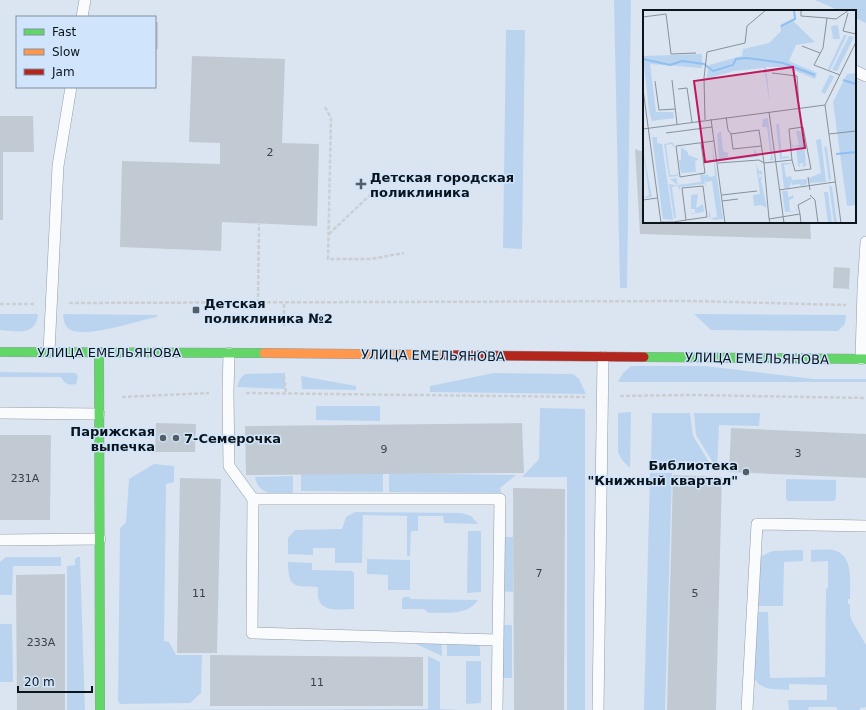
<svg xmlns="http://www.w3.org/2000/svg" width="866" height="710" viewBox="0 0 866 710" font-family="'DejaVu Sans',sans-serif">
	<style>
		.green { fill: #bad4f0 }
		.building { fill: #c1cad3 }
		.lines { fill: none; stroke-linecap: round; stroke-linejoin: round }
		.lane-casing { stroke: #949ca5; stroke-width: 12 }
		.fast-casing { stroke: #949ca5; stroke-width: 10 }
		.slow-casing { stroke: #949ca5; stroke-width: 10 }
		.jam-casing { stroke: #949ca5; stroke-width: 10 }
		.path { stroke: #cbced2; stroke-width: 2.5; stroke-dasharray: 4 2; stroke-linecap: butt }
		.lane { stroke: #f9fbfd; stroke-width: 11 }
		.fast { stroke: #63d668; stroke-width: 9 }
		.slow { stroke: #ff974d; stroke-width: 9 }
		.jam { stroke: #b3261e; stroke-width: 9 }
		.poi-dot { fill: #545d66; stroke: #d0e5fb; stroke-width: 1.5 }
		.labels { text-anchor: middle; stroke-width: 3; stroke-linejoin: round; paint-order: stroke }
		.number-label { font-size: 11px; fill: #394249 }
		.poi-label { font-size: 13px; font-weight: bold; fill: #0c141b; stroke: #d0e5fb; text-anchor: start }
		.street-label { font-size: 13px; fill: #0c141b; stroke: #d0e5fb }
		.inset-river { fill: none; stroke: #8ebff0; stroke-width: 2 }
		.inset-road { fill: none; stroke: #88919b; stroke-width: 1 }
		.view { fill: #c2185b; fill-opacity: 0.15; stroke: #c2185b; stroke-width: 2 }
		.inset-edge { fill: none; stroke: #0c141b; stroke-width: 2 }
	</style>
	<rect width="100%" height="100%" fill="#dae5f1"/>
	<!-- green -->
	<g class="green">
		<path d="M614 0H631L627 288H620Z"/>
		<path d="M815 0H866V23L855 18V11H840Z"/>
		<path d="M506 30H525L522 249 503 248Z"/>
		<path d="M0 314H38C36 337 16 331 0 330Z"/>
		<path d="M63 314 158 315 156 317C137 321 87 338 71 330 64 327 64 321 63 314Z"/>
		<path d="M694 314 846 315 845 324 838 331 711 330Z"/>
		<path d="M631 366H705L813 379H866V382H618L623 373Z"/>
		<path d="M0 372 76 373 78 377 76 384C68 386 64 383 61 377H0Z"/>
		<path d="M285 373V389L237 387 240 379 245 374Z"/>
		<path d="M494 373 573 374 579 379 586 394 430 392V386Z"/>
		<path d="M301 376 356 386V390L302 389Z"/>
		<path d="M316 406H380V421L316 420Z"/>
		<path d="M540 408 585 409V710H567V477H522L539 459Z"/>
		<path d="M631 412 630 468 622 460 618 452V413Z"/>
		<path d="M652 413H690L693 436 714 470 677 469V464L651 463Z"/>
		<path d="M694 413H760L759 426 719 425 717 469 696 435Z"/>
		<path d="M154 464 174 466V482L166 484 164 641 169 642 176 655H202L201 693 190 703 120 704 118 701 120 528 126 522 129 479Z"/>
		<path d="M389 473 516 475 500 488 501 493 389 492Z"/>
		<path d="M650 473H672L665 710H644Z"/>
		<path d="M301 474H383V492L301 491Z"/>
		<path d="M293 476V495C277 494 259 497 255 477Z"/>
		<path d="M786 479 836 480V498L834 501H788L786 499Z"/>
		<path d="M355 512 462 513 471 516 478 524 444 523 443 516H418V531H411L410 556H407V516L363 515 362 563H335V548H313V555L288 554V538L295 530 342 529 346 517Z"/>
		<path d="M468 531H481V592L467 593Z"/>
		<path d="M501 537H513V592L501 591Z"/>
		<path d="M803 550V561L784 562 783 606H753L760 557 772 551Z"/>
		<path d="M811 550C818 550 826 549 833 550 854 554 850 583 850 599H848V604H850V614L852 621 866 645V707L860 708V710H837V707H809L808 710H789L788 700H827V685L789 684V690C773 689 757 691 753 673L754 612H768L770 678 825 677 826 589 828 588V561L811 562Z"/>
		<path d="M6 557H61V566H13L12 595H0V562Z"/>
		<path d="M78 557H80L85 710H67V566L75 565V559Z"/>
		<path d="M367 559 410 560V590H388V575L367 574Z"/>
		<path d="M288 562 312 563V570L352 571 354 573V609C344 609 323 613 319 600 317 596 318 591 318 587 295 586 288 589 288 562Z"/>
		<path d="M404 597H410V599L478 600C466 616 449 612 431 613L427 612 424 609H402V599Z"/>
		<path d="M0 624H12L13 682H0Z"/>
		<rect x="500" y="625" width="12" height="53"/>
		<path d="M416 632H441L442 656 416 644Z"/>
		<path d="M447 632C464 632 482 634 480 656H447Z"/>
		<path d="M428 656 440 662V709L460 710H118L428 709Z"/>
		<path d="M466 661H481V703L466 704Z"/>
	</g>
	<!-- building -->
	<g class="building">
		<rect x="155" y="22" width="3" height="27"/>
		<path d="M192 56 285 59 282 143 319 144 317 226 222 222 221 251 120 247 122 161 220 164V143L189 142Z"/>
		<path d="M0 116H33L34 152H3V220H0Z"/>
		<path d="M635 149 644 152V222H810L811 239 640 234Z"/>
		<path d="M834 267 850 268 849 289 833 288Z"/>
		<path d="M156 423 196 424 195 452H155Z"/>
		<path d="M522 423 524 473 246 475 245 426Z"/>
		<path d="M731 428 866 434V478L729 472Z"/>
		<path d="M0 435H51L50 520H0Z"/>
		<path d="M673 475 722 477 716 710H667Z"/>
		<path d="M180 478 221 479 217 653H177Z"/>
		<path d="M513 488 565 489 564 710H514Z"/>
		<path d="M65 574V710H17L16 575Z"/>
		<path d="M210 655 423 657V706H210Z"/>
	</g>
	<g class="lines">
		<!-- lane casing -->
		<g class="lane-casing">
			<g id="lane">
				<path d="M82 17 85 0"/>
				<path d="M855 71 866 76"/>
				<path d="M49 352 58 166 71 87"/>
				<path d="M229 353 228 393 229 466 253 499H500L497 710"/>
				<path d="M861 359 863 289 866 242"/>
				<path d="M0 413 99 414"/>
				<path d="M253 499 252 633 497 640"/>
				<path d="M0 540 100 539"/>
				<path d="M598 710 603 357"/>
				<path d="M747 710 757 524 866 526"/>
			</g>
		</g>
		<!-- fast casing -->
		<g class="fast-casing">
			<g id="fast">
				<path d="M0 352 264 353"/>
				<path d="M99 352 100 710"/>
				<path d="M644 357 866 359"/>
			</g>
		</g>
		<!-- slow casing -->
		<g class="slow-casing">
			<path id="slow" d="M264 353 445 355"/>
		</g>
		<!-- jam casing -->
		<g class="jam-casing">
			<path id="jam" d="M445 355 644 357"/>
		</g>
		<!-- path -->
		<g class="path">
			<path d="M325 107 331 118 328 259H371L404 253"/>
			<path d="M329 234 370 195"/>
			<path d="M69 303 692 301 846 305"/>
			<path d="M258 303 259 224"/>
			<path d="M0 304H34"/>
			<path d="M284 326V303"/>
			<path d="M284 376 286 394"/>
			<path d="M246 393 585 397"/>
			<path d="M620 396 692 395 866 398"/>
			<path d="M122 397 209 393"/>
		</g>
		<!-- lane -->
		<use href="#lane" class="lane"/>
		<!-- fast -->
		<use href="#fast" class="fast"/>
		<!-- slow -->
		<use href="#slow" class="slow"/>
		<!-- jam -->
		<use href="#jam" class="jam"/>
	</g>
	<!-- markers -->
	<g class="poi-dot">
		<path d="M359 178h4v4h4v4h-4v4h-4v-4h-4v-4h4z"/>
		<rect x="192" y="306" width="8" height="8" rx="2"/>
		<circle cx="163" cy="438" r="4"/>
		<circle cx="176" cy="438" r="4"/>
		<circle cx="746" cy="472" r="4"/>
	</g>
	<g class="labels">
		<!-- number labels -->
		<g class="number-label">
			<text x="270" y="156">2</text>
			<text x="384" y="453">9</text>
			<text x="798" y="457">3</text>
			<text x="25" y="482">231А</text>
			<text x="539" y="577">7</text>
			<text x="199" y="597">11</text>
			<text x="695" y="597">5</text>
			<text x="41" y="646">233А</text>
			<text x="317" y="686">11</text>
		</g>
		<!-- poi labels -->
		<g class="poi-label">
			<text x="370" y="182">Детская городская<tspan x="370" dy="15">поликлиника</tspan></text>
			<text x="204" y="308">Детская<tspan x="204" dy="15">поликлиника №2</tspan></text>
			<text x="155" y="436" text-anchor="end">Парижская<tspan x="155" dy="15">выпечка</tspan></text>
			<text x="184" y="443">7-Семерочка</text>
			<text x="738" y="470" text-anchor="end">Библиотека<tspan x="738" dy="15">"Книжный квартал"</tspan></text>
		</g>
		<!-- street labels -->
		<g class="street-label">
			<text x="109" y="357">УЛИЦА ЕМЕЛЬЯНОВА</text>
			<text transform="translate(433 355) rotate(1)" y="5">УЛИЦА ЕМЕЛЬЯНОВА</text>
			<text transform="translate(757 358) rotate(1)" y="5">УЛИЦА ЕМЕЛЬЯНОВА</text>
		</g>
	</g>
	<!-- overview -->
	<g transform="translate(643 10)">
		<rect width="213" height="213" fill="#dae5f1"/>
		<path d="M149 10 172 32 153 35 146 51 174 63 172 69 143 57H123L127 94 121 58 91 61 63 69 66 55 99 46 100 39 126 33 138 21 137 16ZM195 15 197 29H190L188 16ZM201 25H204L187 60 185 59ZM206 26 211 27 194 61 189 60ZM59 44V58L7 54 13 102H30L31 108 9 111 6 101 0 46ZM213 63V195L204 196 190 92 204 64ZM187 64 191 67 182 84 178 82ZM125 108 130 150H126L128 148 124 117H119L120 109ZM133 114H136L139 147 146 146V142V148L137 149ZM78 121 80 141 85 143V147L76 149 74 124ZM153 121H157L161 131 163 156 159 157 161 153 156 154 158 157 155 156 153 138 157 136 149 137 147 129 150 136 156 135ZM9 127H14V133L19 134 30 210 20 209ZM178 129 183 172 167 173 166 168 178 163 173 130ZM29 132 31 134V138L29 134 23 135 27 165H33L35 162V166L26 167 21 134ZM69 133 80 209 71 210 68 208 66 207V199L68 208 74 207 69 171 63 172V178L62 174 64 166 61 174 37 177 36 181 35 176 29 177 33 208H31L26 174 36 176 27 169 33 168 35 175 58 172 57 164 64 165V163L66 167 72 166ZM181 136 184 138 188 169 186 171ZM38 137 45 142V145L56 149 52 151 53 162 38 163 36 151 38 149ZM111 139 116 147 76 151 111 145ZM0 140 9 187 0 188 6 185ZM138 153H148L149 158 148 154 141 155 143 167 148 166 149 170 164 169V174L158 176 157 174 149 175V172L146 178H141ZM113 154 116 161H119V165L116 163V168L119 166 118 171 124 198 118 195 111 196 110 185 117 184ZM186 175 189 177 194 213H191ZM139 181H145V187L149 186V184L151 188 146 190 147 201H153L154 198V201L142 202ZM181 182H185L189 213H185ZM55 184 53 198 60 194 61 202 48 204 45 191 48 203H52V199H48V185Z" fill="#bad4f0"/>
		<path class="inset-river" d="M138 16 152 9 151 0M0 49 27 55 39 51 61 54 70 61 90 55 93 49 104 48 140 53 172 65M200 70 213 74M193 144 213 142"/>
		<path class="inset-road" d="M158 0V6L184 8M205 3 200 21 213 24M0 7 23 4 28 44 53 43M159 36 177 43M129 63 154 66 156 98M197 65 171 55 180 38 184 8 193 9 206 0M29 70 34 114M12 71 16 100 32 99M0 79 18 213M35 79 44 78 49 112M126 102 141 213M83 107 85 120 88 124 116 120 121 153 149 150 146 119 160 117 168 159 152 161 149 150M68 109 82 213M62 110 61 68 64 42 102 33 104 16 123 0M0 119 182 95M23 123 69 117M88 124 90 139 118 136M186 124 213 121M58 133 62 163 37 167 33 136 71 131M75 153 116 150 121 153 126 209M165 167 167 180M136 180 192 172M79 185 114 181M167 185 172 190 175 213M0 190 14 188M79 191 95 189M157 204 155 195 168 188M18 212H30L64 207 60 176 39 178 43 210M127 213 126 209 157 204 158 213M198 213 182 95 213 32"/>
		<path class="view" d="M150 57 162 138 62 152 51 71Z"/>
		<rect width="213" height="213" class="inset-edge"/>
	</g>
	<!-- legend -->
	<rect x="16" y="16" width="140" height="72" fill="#d0e5fb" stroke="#8291a1"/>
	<rect x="24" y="29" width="20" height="6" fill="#63d668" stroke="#8291a1"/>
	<text x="52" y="36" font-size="12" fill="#0c141b">Fast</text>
	<rect x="24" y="49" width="20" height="6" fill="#ff974d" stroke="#8291a1"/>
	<text x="52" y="56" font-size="12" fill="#0c141b">Slow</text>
	<rect x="24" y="69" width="20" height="6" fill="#b3261e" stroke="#8291a1"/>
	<text x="52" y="76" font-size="12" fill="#0c141b">Jam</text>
	<!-- scale -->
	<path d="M18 686v6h74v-6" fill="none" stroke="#0c141b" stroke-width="2"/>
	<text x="24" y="686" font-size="12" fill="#0c141b" stroke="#d0e5fb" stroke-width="3" paint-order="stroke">20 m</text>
</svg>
